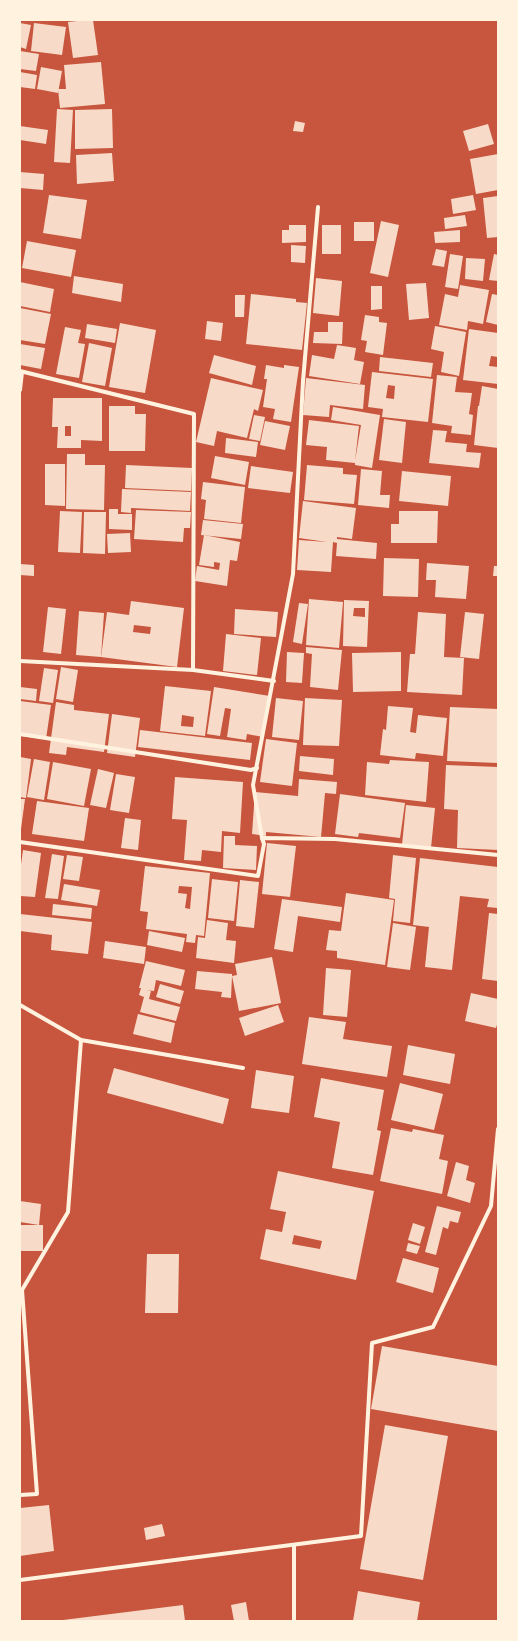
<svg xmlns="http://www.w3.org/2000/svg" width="518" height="1641" viewBox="0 0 518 1641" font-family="Overpass,sans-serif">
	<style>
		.building { fill: #f7dbc8; fill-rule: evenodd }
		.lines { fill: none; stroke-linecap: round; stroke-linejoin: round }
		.minor { stroke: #fff3e0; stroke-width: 4 }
	</style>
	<rect width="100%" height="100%" fill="#c8553d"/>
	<!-- building -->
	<g class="building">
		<path d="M86 20H93L98 55 73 58 68 22Z"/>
		<path d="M20 23 31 25 26 49 20 47Z"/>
		<path d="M34 23 66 27 62 55 31 51Z"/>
		<path d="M20 51 39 54 36 71 20 69Z"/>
		<path d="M101 62 105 104 60 108 58 89H66L64 65Z"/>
		<path d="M41 67 62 71 58 93 37 89Z"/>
		<path d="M20 72 37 75 35 89 20 87Z"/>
		<path d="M57 109 73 110 70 163 54 162Z"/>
		<path d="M112 109 113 148 75 149V110Z"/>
		<path d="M295 121 305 123 303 132 293 131Z"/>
		<path d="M488 124 494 144 469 151 463 131Z"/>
		<path d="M20 126 48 130 46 144 20 140Z"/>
		<path d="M112 153 114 181 77 184 76 155Z"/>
		<path d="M498 154V190L476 194 470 159Z"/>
		<path d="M20 172 44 174 43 190 20 188Z"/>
		<path d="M49 195 87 200 81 239 43 233Z"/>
		<path d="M473 195 476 210 453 214 451 199Z"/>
		<path d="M498 196V237L487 238 483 198Z"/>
		<path d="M465 215 467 226 445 229 444 218Z"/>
		<path d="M381 221 399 225 388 277 370 273Z"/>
		<rect x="354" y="222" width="20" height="19"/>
		<path d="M289 225H306V242L282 243V230H289Z"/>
		<rect x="322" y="225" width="19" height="29"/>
		<path d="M460 230V242L435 243 434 232Z"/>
		<path d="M27 241 76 250 71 277 22 268Z"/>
		<path d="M291 245 306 246 305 263 291 262Z"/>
		<path d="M436 249 447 251 444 267 432 265Z"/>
		<path d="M450 254 463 256 458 289 445 287Z"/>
		<path d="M494 254 498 255V281L489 280Z"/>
		<path d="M466 258 485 259 483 281 465 279Z"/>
		<path d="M74 276 123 284 121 302 72 293Z"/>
		<path d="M316 278 342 281 339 316 313 313Z"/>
		<path d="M20 282 54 289 50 312 20 306Z"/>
		<path d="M426 283 429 318 409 320 406 284Z"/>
		<path d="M460 285 489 290 483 324 468 321 467 330 439 325 445 294 458 297Z"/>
		<path d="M371 286H382V309L371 310Z"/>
		<path d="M251 294 296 299V302L307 303 302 350 246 344Z"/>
		<path d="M492 294 498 295V325L486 322Z"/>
		<path d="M235 295H245L244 317H235Z"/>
		<path d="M20 308 51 314 45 344 20 340Z"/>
		<path d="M365 315 379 317V322L387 323 383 355 365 352 367 341 361 340Z"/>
		<path d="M207 321 223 323 221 341 205 339Z"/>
		<path d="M328 322H343L342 344 313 343 314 332H328Z"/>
		<path d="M120 323 156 330 145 393 109 387Z"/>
		<path d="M87 324 117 329 115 343 85 338Z"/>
		<path d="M435 326 466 332 459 376 441 372 444 352 431 349Z"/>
		<path d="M65 327 81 330 78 343 85 344 79 378 56 374Z"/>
		<path d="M469 329 498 333V357L491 356 489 366 498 367V384L463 380Z"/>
		<path d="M89 343 112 348 105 386 82 382Z"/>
		<path d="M20 344 45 348 41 369 20 365Z"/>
		<path d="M337 345 356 348 354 360 364 362 360 384 309 376 312 355 334 359Z"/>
		<path d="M214 355 256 366 252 385 209 373Z"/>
		<path d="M380 357 433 363 431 377 379 371Z"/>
		<path d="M266 365 284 368V365L299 367 291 422 273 419 275 409 263 407 267 379H264Z"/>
		<path d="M372 372 433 379 428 422 382 417 383 409 368 407ZM388 385 395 386 394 399 386 398Z"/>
		<path d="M437 375 457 377 455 392 472 393 469 414 473 415 471 435 451 433 452 426 432 423Z"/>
		<path d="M211 378 263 390 258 411 254 409 247 438 217 431 214 446 196 442Z"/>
		<path d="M306 378 365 385 363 409 330 405 329 417 303 415Z"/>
		<path d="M482 386 498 389V448L474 445 478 406H479Z"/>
		<path d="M53 398H102V441L81 440V448H57L58 427H52ZM65 426H71V436H65Z"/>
		<path d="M109 406H135V414H146L145 451H109Z"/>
		<path d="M333 407 380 415 372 468 355 465V463L326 460 327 447 306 445 309 420 359 426 355 461 361 425 331 420Z"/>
		<path d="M254 415 265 417 260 441 249 439Z"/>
		<path d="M384 419 406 422 402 463 379 460Z"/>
		<path d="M265 421 290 426 285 450 260 445Z"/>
		<path d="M433 430 447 431 445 442 467 444 466 452 481 453 479 468 429 463Z"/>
		<path d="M226 438 258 442 256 457 225 453Z"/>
		<path d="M67 454H85V465H105L104 510 66 509Z"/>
		<path d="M215 456 249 462 245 485 211 478Z"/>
		<path d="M45 464H65V506L45 505Z"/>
		<path d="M126 465 192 468 191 491 125 488Z"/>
		<path d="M307 465 343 468V474L357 475 354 504 304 500Z"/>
		<path d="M251 466 293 472 290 493 248 488Z"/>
		<path d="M361 469 382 471 380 495H390L389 508 358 505Z"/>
		<path d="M402 471 451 476 448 506 399 501Z"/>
		<path d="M203 482 245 487 241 523 204 519 206 500 201 499Z"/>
		<path d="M122 489 191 492 190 511 131 508V513L121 512Z"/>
		<path d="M303 501 356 508 352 539 337 537V539L377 543 376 559 336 556 337 543 333 542 331 572 297 570 299 540 327 542 299 538Z"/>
		<path d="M109 509H118V514H132V530L109 529Z"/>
		<path d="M136 510 191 512 190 528H184L183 542 134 539Z"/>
		<path d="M60 511 82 512 80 553 58 552Z"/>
		<path d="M399 511H438L437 543H391V524H399Z"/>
		<path d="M84 512H106L105 554 83 553Z"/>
		<path d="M203 520 243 524 241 539 201 535Z"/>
		<path d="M130 533 131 552 108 553 107 534Z"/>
		<path d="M204 535 240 542 237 561 230 560 227 586 195 581 197 566 219 570 220 563 214 562V567L199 565Z"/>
		<path d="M384 558 419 559 418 597 383 596Z"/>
		<path d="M427 563 469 566 466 599 435 597 436 580H426Z"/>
		<path d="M20 564 34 565V576L20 575Z"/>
		<path d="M494 566H498V576H493Z"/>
		<path d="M309 599 343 602 339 648 306 645Z"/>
		<path d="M344 600 369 601 367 647 343 646ZM354 608H365V617L353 616Z"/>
		<path d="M131 601 184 608 177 667 101 657 107 612 129 615ZM134 625 151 627 150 634 133 632Z"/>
		<path d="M299 603 308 604 302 644 293 642Z"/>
		<path d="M48 607 66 609 61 654 43 652Z"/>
		<path d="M235 609 278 612 276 637 234 634Z"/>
		<path d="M79 611 104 613 101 657 76 655Z"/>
		<path d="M418 612 446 614 444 657 464 658 462 695 407 692 410 654H415Z"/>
		<path d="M465 612 484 614 479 659 460 657Z"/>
		<path d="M226 634 261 638 257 675 223 671Z"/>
		<path d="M306 647 342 650 338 690 310 687 312 654 306 653Z"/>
		<path d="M287 652 304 653 302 683 286 682Z"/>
		<path d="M401 652V691L353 692 352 653Z"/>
		<path d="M61 667 78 670 73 702 56 699Z"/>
		<path d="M44 668 58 670 53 703 39 701Z"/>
		<path d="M165 686 211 691 205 736 160 731ZM182 715 194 717 193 727 181 726Z"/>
		<path d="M20 687 37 689 36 701 20 699Z"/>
		<path d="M214 687 270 696 263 737 247 734 246 740 227 737 231 709 225 708 220 736 207 734Z"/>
		<path d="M276 698 303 701 299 740 272 737Z"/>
		<path d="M305 698 342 700 339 746 303 745Z"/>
		<path d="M20 701 51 705 46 739 20 736Z"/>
		<path d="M56 702 74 705V710L109 714 104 752 67 747 66 755 49 753Z"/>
		<path d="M388 706 413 708 410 732 416 733 418 715 447 718 443 756 416 753 415 759 380 755 383 729 386 730Z"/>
		<path d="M450 707 498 709V763L447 761Z"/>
		<path d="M112 714 140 718 135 757 107 753Z"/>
		<path d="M140 730 252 743 250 760 138 747Z"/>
		<path d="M266 739 297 743 292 786 260 782Z"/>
		<path d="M300 756 334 759 333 775 299 771Z"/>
		<path d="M20 757 31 759 26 798 20 797Z"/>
		<path d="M34 759 50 762 44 800 27 797Z"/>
		<path d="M390 760 429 762 426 802 365 795 367 762 389 764Z"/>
		<path d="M53 762 91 769 84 806 47 799Z"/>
		<path d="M446 765 498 767V850L457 848 458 810 444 809Z"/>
		<path d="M98 769 114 773 106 808 90 805Z"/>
		<path d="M116 774 135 777 129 813 110 810Z"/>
		<path d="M175 777 243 782 240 833 222 831 221 852 202 850 201 861 184 860 187 820 172 819Z"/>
		<path d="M299 779 337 782 336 794 325 793 321 837 266 832V836L252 834 255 792 298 796Z"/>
		<path d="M340 794 405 803 400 838 359 833 358 837 335 834Z"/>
		<path d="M20 799H25L21 829H20Z"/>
		<path d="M37 801 89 808 84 841 32 834Z"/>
		<path d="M406 805 435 808 431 848 402 845Z"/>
		<path d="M125 818 141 820 138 850 121 848Z"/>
		<path d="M224 836H235V845L257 846 256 870 223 868Z"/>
		<path d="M267 843 296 846 290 897 262 894Z"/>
		<path d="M23 850 41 853 35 897 20 896V872Z"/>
		<path d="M52 854 64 856 58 899 45 898Z"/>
		<path d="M67 855 83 857 79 881 63 879Z"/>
		<path d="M393 855 416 858 410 923 393 921 395 899 389 898Z"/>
		<path d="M420 858 498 867V908L487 907 489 899 460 896 452 970 425 967 429 927 413 925Z"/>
		<path d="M145 866 210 873 204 936 196 935 195 943 186 942 187 934 146 929 148 912 140 911ZM179 886 192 887 190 909 185 908 187 894 178 893Z"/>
		<path d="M212 879 238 882 234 921 208 918Z"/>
		<path d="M240 880 259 882 254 928 236 926Z"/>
		<path d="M64 884 100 890 97 906 61 900Z"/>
		<path d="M346 893 394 900 385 965 337 958V951L326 950 329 930 341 931Z"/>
		<path d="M282 899 342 907 340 922 298 916 293 952 274 949Z"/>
		<path d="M53 904 92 908 91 919 52 915Z"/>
		<path d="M489 913 498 914V981L482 979Z"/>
		<path d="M20 914 92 922 88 954 51 950 52 935 20 931Z"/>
		<path d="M207 920 228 923 226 940 236 941 234 963 196 958 198 937 205 938Z"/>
		<path d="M393 923 416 927 410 970 387 967Z"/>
		<path d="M149 931 185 938 182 952 147 945Z"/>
		<path d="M105 941 146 947 144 964 103 958Z"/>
		<path d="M272 957 281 1003 239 1011 232 976 231 998 221 997 222 992 195 989 197 971 232 974V976L237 975 235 964Z"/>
		<path d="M146 961 185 970 181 986 156 980 154 991 146 990 151 991 149 999 180 1007 176 1021 140 1012 144 997 139 995 141 988H139Z"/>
		<path d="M326 968 351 970 347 1017 323 1015Z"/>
		<path d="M160 984 184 991 180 1004 156 997Z"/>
		<path d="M471 993 498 999V1021L496 1028 465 1021Z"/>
		<path d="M278 1005 284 1022 245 1036 239 1018Z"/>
		<path d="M138 1014 175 1023 171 1043 133 1034Z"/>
		<path d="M309 1017 346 1022 343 1039 392 1046 387 1077 302 1064Z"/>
		<path d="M408 1045 455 1054 450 1084 403 1075Z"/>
		<path d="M114 1068 229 1099 223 1124 107 1093Z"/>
		<path d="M256 1070 294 1076 289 1113 251 1108Z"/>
		<path d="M321 1078 384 1090 377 1130 381 1131 373 1175 332 1168 340 1122 314 1117Z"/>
		<path d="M400 1083 443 1094 434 1130 391 1120Z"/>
		<path d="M391 1128 412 1132 413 1129 444 1135 439 1159 448 1161 442 1194 380 1181Z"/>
		<path d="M456 1162 469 1166 466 1180 475 1183 470 1203 447 1196Z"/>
		<path d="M278 1171 374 1191 356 1280 260 1259 266 1229 282 1232 286 1212 270 1209ZM294 1235 322 1241 320 1249 292 1244Z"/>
		<path d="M20 1201 41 1204 39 1225 20 1222Z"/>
		<path d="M437 1206 461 1212 458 1223 450 1221 448 1229 443 1227 436 1255 425 1252Z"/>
		<path d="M413 1223 425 1227 420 1244 408 1240Z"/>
		<rect x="20" y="1225" width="23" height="26"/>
		<path d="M408 1243 420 1246 417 1254 406 1251Z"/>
		<path d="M147 1254H179L178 1313H145Z"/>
		<path d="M403 1258 439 1268 433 1293 396 1282Z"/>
		<path d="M382 1346 498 1366V1431L371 1409Z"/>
		<path d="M385 1425 448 1436 423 1580 360 1569Z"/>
		<path d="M49 1505 54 1551 20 1556V1508Z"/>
		<path d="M162 1524 165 1536 146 1540 144 1528Z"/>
		<path d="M358 1591 420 1602 417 1621H353Z"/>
		<path d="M246 1602 249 1621H234L231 1605Z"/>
		<path d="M183 1605 185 1621H63V1620Z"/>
	</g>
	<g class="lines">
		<!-- minor -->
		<g class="minor">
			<path d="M20 371 194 414 193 670 20 661"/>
			<path d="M20 390 22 372"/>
			<path d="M193 670 274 681"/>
			<path d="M20 734 251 770 257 768"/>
			<path d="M262 838 253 785 293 574 303 381 318 207"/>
			<path d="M20 842 258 876 264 844 262 838 335 839 498 855"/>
			<path d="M20 1005 81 1040 243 1068"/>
			<path d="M20 1495 37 1494 22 1290 68 1212 81 1040"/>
			<path d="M20 1580 361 1536 372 1343 433 1327 491 1206 498 1129"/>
			<path d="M294 1621V1545"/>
		</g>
	</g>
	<!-- border -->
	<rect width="518" height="1641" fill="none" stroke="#fff3e0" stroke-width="42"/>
</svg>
